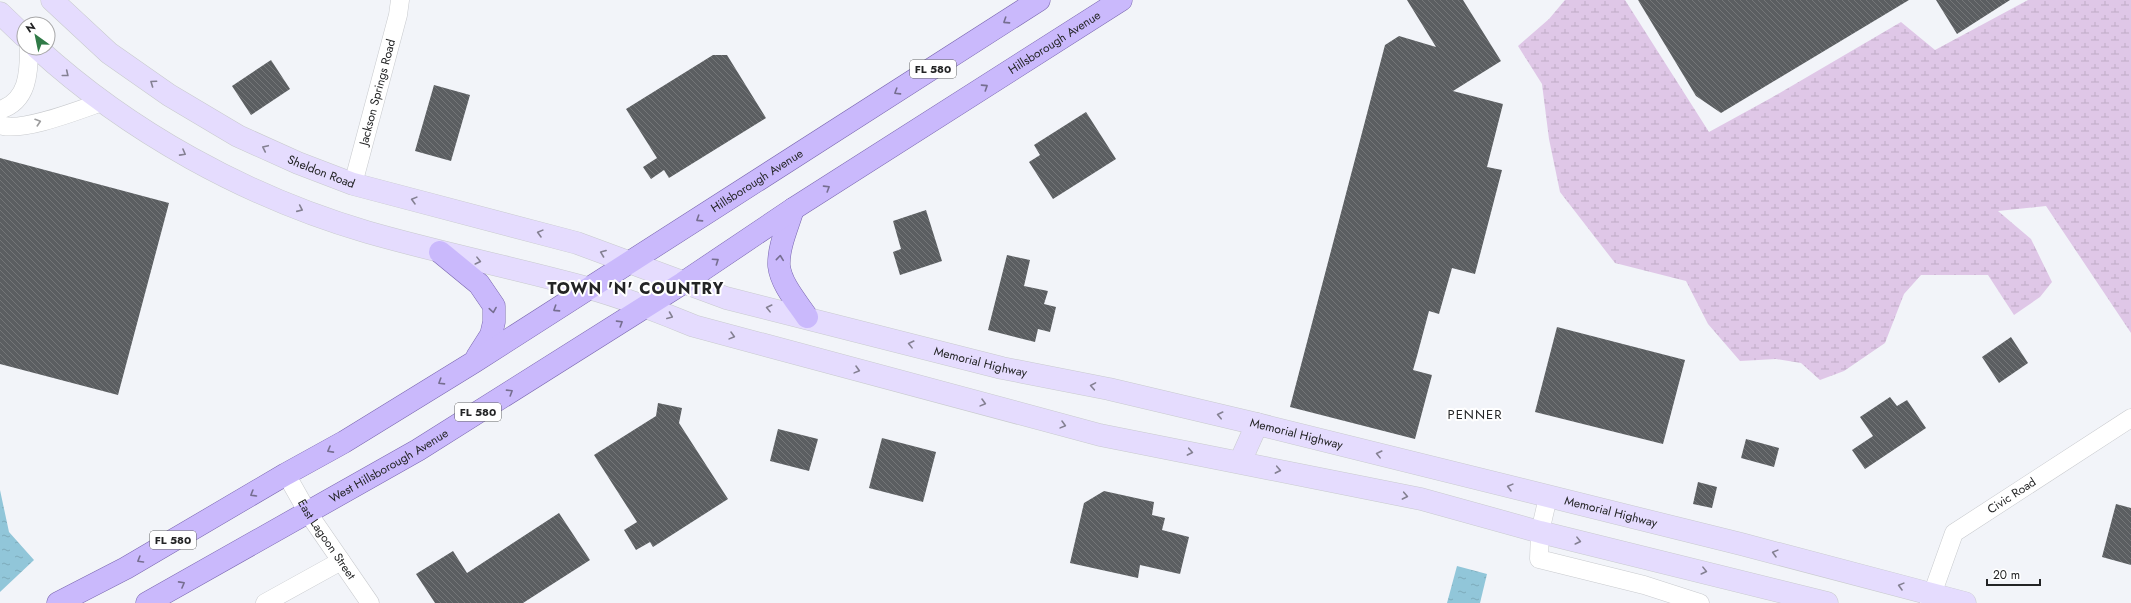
<svg xmlns="http://www.w3.org/2000/svg" width="2131" height="603" viewBox="0 0 2131 603" font-family="Jost,sans-serif">
	<style>
		.wetland { fill: url(#wetland-marsh) }
		.water { fill: url(#water-ripples) }
		.building { fill: url(#building-back-hatch) }
		.lines { fill: none; stroke-linecap: round; stroke-linejoin: round }
		.street-casing { stroke: #c8cace; stroke-width: 19 }
		.secondary-casing { stroke: #c8cace; stroke-width: 23 }
		.primary-casing { stroke: #7966af; stroke-width: 23 }
		.street { stroke: #fff; stroke-width: 18 }
		.secondary { stroke: #e5dcfe; stroke-width: 22 }
		.primary { stroke: #cab9fc; stroke-width: 22 }
		.oneway { stroke: #766e90 }
		.oneway2 { stroke: #848092 }
		.oneway3 { stroke: #9c9c9d }
		.labels { text-anchor: middle; stroke-width: 4; stroke-linejoin: round; paint-order: stroke }
		.shield { fill: #fff; stroke: #656666; stroke-width: 1 }
		.shield-label { font-size: 11px; font-weight: bold; fill: #232425 }
		.street-label { font-size: 12px; fill: #232425; stroke: #fff }
		.neighbourhood-label { font-size: 13px; letter-spacing: 1px; fill: #232425; stroke: #fff }
		.district-label { font-size: 16px; font-weight: bold; letter-spacing: 1px; fill: #232425; stroke: #fff }
	</style>
	<defs>
		<pattern id="wetland-marsh" width="20" height="14" patternUnits="userSpaceOnUse"><rect width="20" height="14" fill="#dfc7e7"/><path d="M1 5h8M5 5V1M11 12h8M15 12V8" fill="none" stroke="#bfabc6"/></pattern>
		<pattern id="water-ripples" width="26" height="14" patternUnits="userSpaceOnUse"><rect width="26" height="14" fill="#91c6d9"/><path d="M2 4q2-2 4 0t4 0M15 11q2-2 4 0t4 0" fill="none" stroke="#7daaba"/></pattern>
		<pattern id="building-back-hatch" width="6" height="6" patternUnits="userSpaceOnUse"><rect width="6" height="6" fill="#5b5e61"/><path d="M-1 5l2 2M0 0l6 6M5-1l2 2" fill="none" stroke="#747678"/></pattern>
	</defs>
	<rect width="100%" height="100%" fill="#f2f4f9"/>
	<!-- wetland -->
	<path class="wetland" d="M1565 0H1625L1709 132 1771 98 1901 22 1935 50 2028 0H2131V333L2046 206 1998 211 2031 239 2052 282 2040 297 2014 315 1988 275H1921L1904 294 1885 343 1844 371 1820 380 1801 363 1776 359 1740 361 1708 324 1686 281 1615 263 1560 192 1549 139 1542 84 1518 46 1549 19Z"/>
	<!-- water -->
	<g class="water">
		<path d="M0 490 9 532 34 560 0 592Z"/>
		<path d="M1457 566 1487 574 1480 603H1447Z"/>
	</g>
	<!-- building -->
	<g class="building">
		<path d="M1407 0H1463L1501 61 1453 91 1503 104 1487 167 1502 170 1475 274 1452 268 1439 314 1429 311 1417 356 1413 370 1432 375 1415 439 1290 407 1385 45 1399 36 1436 47Z"/>
		<path d="M1638 0H1909L1721 113 1696 96Z"/>
		<path d="M1936 0H2010L1957 34Z"/>
		<path d="M713 55H727L766 118 669 178 664 170 651 179 643 167 657 158 626 109Z"/>
		<path d="M271 60 290 89 251 115 232 86Z"/>
		<path d="M434 85 470 95 451 161 415 151Z"/>
		<path d="M1086 112 1116 159 1053 199 1029 162 1040 155 1034 145Z"/>
		<path d="M0 158 169 203 118 395 0 364Z"/>
		<path d="M926 210 942 261 900 275 893 252 901 249 893 221Z"/>
		<path d="M1007 255 1030 260 1024 286 1048 291 1044 304 1056 307 1050 332 1038 329 1035 342 988 330Z"/>
		<path d="M1557 327 1685 360 1663 444 1535 412Z"/>
		<path d="M2011 337 2028 363 1999 383 1982 357Z"/>
		<path d="M1890 397 1897 406 1907 400 1926 428 1865 469 1852 450 1873 436 1860 417Z"/>
		<path d="M658 403 682 408 679 423 728 499 653 547 650 542 636 550 624 530 637 522 594 455 656 416Z"/>
		<path d="M778 429 818 439 809 471 770 461Z"/>
		<path d="M882 438 936 452 923 502 869 488Z"/>
		<path d="M1746 439 1779 448 1774 467 1741 458Z"/>
		<path d="M1698 482 1717 487 1712 508 1693 504Z"/>
		<path d="M1104 491 1154 502 1152 515 1165 518 1162 530 1189 537 1180 574 1140 565 1138 578 1070 563 1084 503Z"/>
		<path d="M2116 504 2131 508V565L2102 557Z"/>
		<path d="M559 513 590 560 523 603H435L416 574 453 551 467 573Z"/>
	</g>
	<g class="lines">
		<!-- street casing -->
		<g class="street-casing">
			<g id="street">
				<path d="M0 110C28 101 29 73 29 48"/>
				<path d="M0 125C21 133 79 110 102 102"/>
				<path id="s1" d="M353 184 398 15 400 0"/>
				<path id="s2" d="M286 474 308 513 370 603"/>
				<path d="M1548 497 1540 532 1539 559 1644 585 1700 603"/>
				<path d="M265 603 341 561"/>
				<path id="s3" d="M1929 603 1954 533 2131 418"/>
			</g>
		</g>
		<!-- secondary casing -->
		<g class="secondary-casing">
			<g id="secondary">
				<path id="s4" d="M52 0 109 53 169 95 238 136 298 163 353 184 577 243 726 298 1002 368 1109 389 1257 424 1741 544 1965 603"/>
				<path d="M0 13 24 36"/>
				<path d="M37 48C129 132 247 197 367 232 440 253 515 268 588 288 625 298 659 312 694 326L1100 435 1421 499 1540 532 1827 603"/>
				<path d="M1240 462 1257 424"/>
			</g>
		</g>
		<!-- primary casing -->
		<g class="primary-casing">
			<g id="primary">
				<path d="M793 209C788 226 778 247 779 266 781 284 797 302 807 317"/>
				<path d="M440 252 479 284 494 306V322L491 335 477 357"/>
				<path id="s5" d="M58 603 126 568 286 474 344 442 474 362 1039 0"/>
				<path id="s6" d="M147 603 418 450 683 283 793 209 1121 0"/>
			</g>
		</g>
		<!-- street -->
		<use href="#street" class="street"/>
		<!-- secondary -->
		<use href="#secondary" class="secondary"/>
		<!-- primary -->
		<use href="#primary" class="primary"/>
	</g>
	<!-- one-way arrows -->
	<defs><path id="oneway-chevron" d="M-2-3.5L2.5 0L-2 3.5" fill="none" stroke-width="1.6" stroke-linecap="round" stroke-linejoin="round"/></defs>
	<g class="oneway">
		<use href="#oneway-chevron" transform="translate(1006 21) rotate(147)"/>
		<use href="#oneway-chevron" transform="translate(985 87) rotate(-33)"/>
		<use href="#oneway-chevron" transform="translate(897 92) rotate(148)"/>
		<use href="#oneway-chevron" transform="translate(827 188) rotate(-32)"/>
		<use href="#oneway-chevron" transform="translate(699 219) rotate(147)"/>
		<use href="#oneway-chevron" transform="translate(780 258) rotate(-84)"/>
		<use href="#oneway-chevron" transform="translate(716 261) rotate(-34)"/>
		<use href="#oneway-chevron" transform="translate(556 309) rotate(147)"/>
		<use href="#oneway-chevron" transform="translate(493 310) rotate(81)"/>
		<use href="#oneway-chevron" transform="translate(620 323) rotate(-32)"/>
		<use href="#oneway-chevron" transform="translate(441 382) rotate(148)"/>
		<use href="#oneway-chevron" transform="translate(510 392) rotate(-32)"/>
		<use href="#oneway-chevron" transform="translate(330 450) rotate(151)"/>
		<use href="#oneway-chevron" transform="translate(253 494) rotate(149)"/>
		<use href="#oneway-chevron" transform="translate(140 560) rotate(149)"/>
		<use href="#oneway-chevron" transform="translate(182 584) rotate(-29)"/>
	</g>
	<g class="oneway2">
		<use href="#oneway-chevron" transform="translate(66 74) rotate(39)"/>
		<use href="#oneway-chevron" transform="translate(153 83) rotate(-145)"/>
		<use href="#oneway-chevron" transform="translate(265 148) rotate(-155)"/>
		<use href="#oneway-chevron" transform="translate(183 153) rotate(29)"/>
		<use href="#oneway-chevron" transform="translate(414 200) rotate(-165)"/>
		<use href="#oneway-chevron" transform="translate(300 209) rotate(24)"/>
		<use href="#oneway-chevron" transform="translate(540 233) rotate(-165)"/>
		<use href="#oneway-chevron" transform="translate(603 253) rotate(-159)"/>
		<use href="#oneway-chevron" transform="translate(478 261) rotate(14)"/>
		<use href="#oneway-chevron" transform="translate(769 308) rotate(-166)"/>
		<use href="#oneway-chevron" transform="translate(670 316) rotate(22)"/>
		<use href="#oneway-chevron" transform="translate(732 336) rotate(15)"/>
		<use href="#oneway-chevron" transform="translate(911 344) rotate(-166)"/>
		<use href="#oneway-chevron" transform="translate(857 370) rotate(15)"/>
		<use href="#oneway-chevron" transform="translate(1093 386) rotate(-170)"/>
		<use href="#oneway-chevron" transform="translate(983 403) rotate(15)"/>
		<use href="#oneway-chevron" transform="translate(1220 415) rotate(-167)"/>
		<use href="#oneway-chevron" transform="translate(1063 425) rotate(15)"/>
		<use href="#oneway-chevron" transform="translate(1190 452) rotate(11)"/>
		<use href="#oneway-chevron" transform="translate(1379 454) rotate(-166)"/>
		<use href="#oneway-chevron" transform="translate(1278 470) rotate(11)"/>
		<use href="#oneway-chevron" transform="translate(1510 487) rotate(-165)"/>
		<use href="#oneway-chevron" transform="translate(1405 496) rotate(11)"/>
		<use href="#oneway-chevron" transform="translate(1578 541) rotate(14)"/>
		<use href="#oneway-chevron" transform="translate(1775 553) rotate(-165)"/>
		<use href="#oneway-chevron" transform="translate(1704 571) rotate(14)"/>
		<use href="#oneway-chevron" transform="translate(1901 586) rotate(-165)"/>
	</g>
	<use class="oneway3" href="#oneway-chevron" transform="translate(38 122) rotate(-18)"/>
	<g class="labels">
		<!-- shield labels -->
		<g class="shield">
			<rect x="910" y="60" width="46" height="18" rx="3"/>
			<rect x="455" y="403" width="46" height="18" rx="3"/>
			<rect x="150" y="531" width="46" height="18" rx="3"/>
		</g>
		<g class="shield-label">
			<text x="933" y="73">FL 580</text>
			<text x="478" y="416">FL 580</text>
			<text x="173" y="544">FL 580</text>
		</g>
		<!-- street labels -->
		<g class="street-label">
			<text dy="4" stroke="none"><textPath href="#s6" startOffset="1067">Hillsborough Avenue</textPath></text>
			<text dy="4" stroke="none"><textPath href="#s1" startOffset="95">Jackson Springs Road</textPath></text>
			<text dy="4" stroke="none"><textPath href="#s4" startOffset="322">Sheldon Road</textPath></text>
			<text dy="4" stroke="none"><textPath href="#s5" startOffset="817">Hillsborough Avenue</textPath></text>
			<text dy="4" stroke="none"><textPath href="#s4" startOffset="1009">Memorial Highway</textPath></text>
			<text dy="4" stroke="none"><textPath href="#s4" startOffset="1333">Memorial Highway</textPath></text>
			<text dy="4" stroke="none"><textPath href="#s6" startOffset="278">West Hillsborough Avenue</textPath></text>
			<text dy="4" stroke="none"><textPath href="#s3" startOffset="143">Civic Road</textPath></text>
			<text dy="4" stroke="none"><textPath href="#s4" startOffset="1657">Memorial Highway</textPath></text>
			<text dy="4" stroke="none"><textPath href="#s2" startOffset="77">East Lagoon Street</textPath></text>
		</g>
		<!-- neighbourhood labels -->
		<g class="neighbourhood-label">
			<text x="1475" y="419">PENNER</text>
		</g>
		<!-- district labels -->
		<g class="district-label">
			<text x="636" y="294">TOWN 'N' COUNTRY</text>
		</g>
	</g>
	<!-- north arrow -->
	<g transform="translate(36 36) rotate(327)"><circle r="19" fill="#ffffff" stroke="#a7a7a8"/>
	<path d="M0-3L7 15L0 10L-7 15Z" fill="#307a47"/>
	<text y="-6" font-size="11" font-weight="bold" text-anchor="middle" fill="#232425">N</text>
	</g>
	<!-- scale -->
	<path d="M1987 579v6h53v-6" fill="none" stroke="#232425" stroke-width="2"/>
	<text x="1993" y="579" font-size="12" fill="#232425" stroke="#ffffff" stroke-width="3" paint-order="stroke">20 m</text>
</svg>
